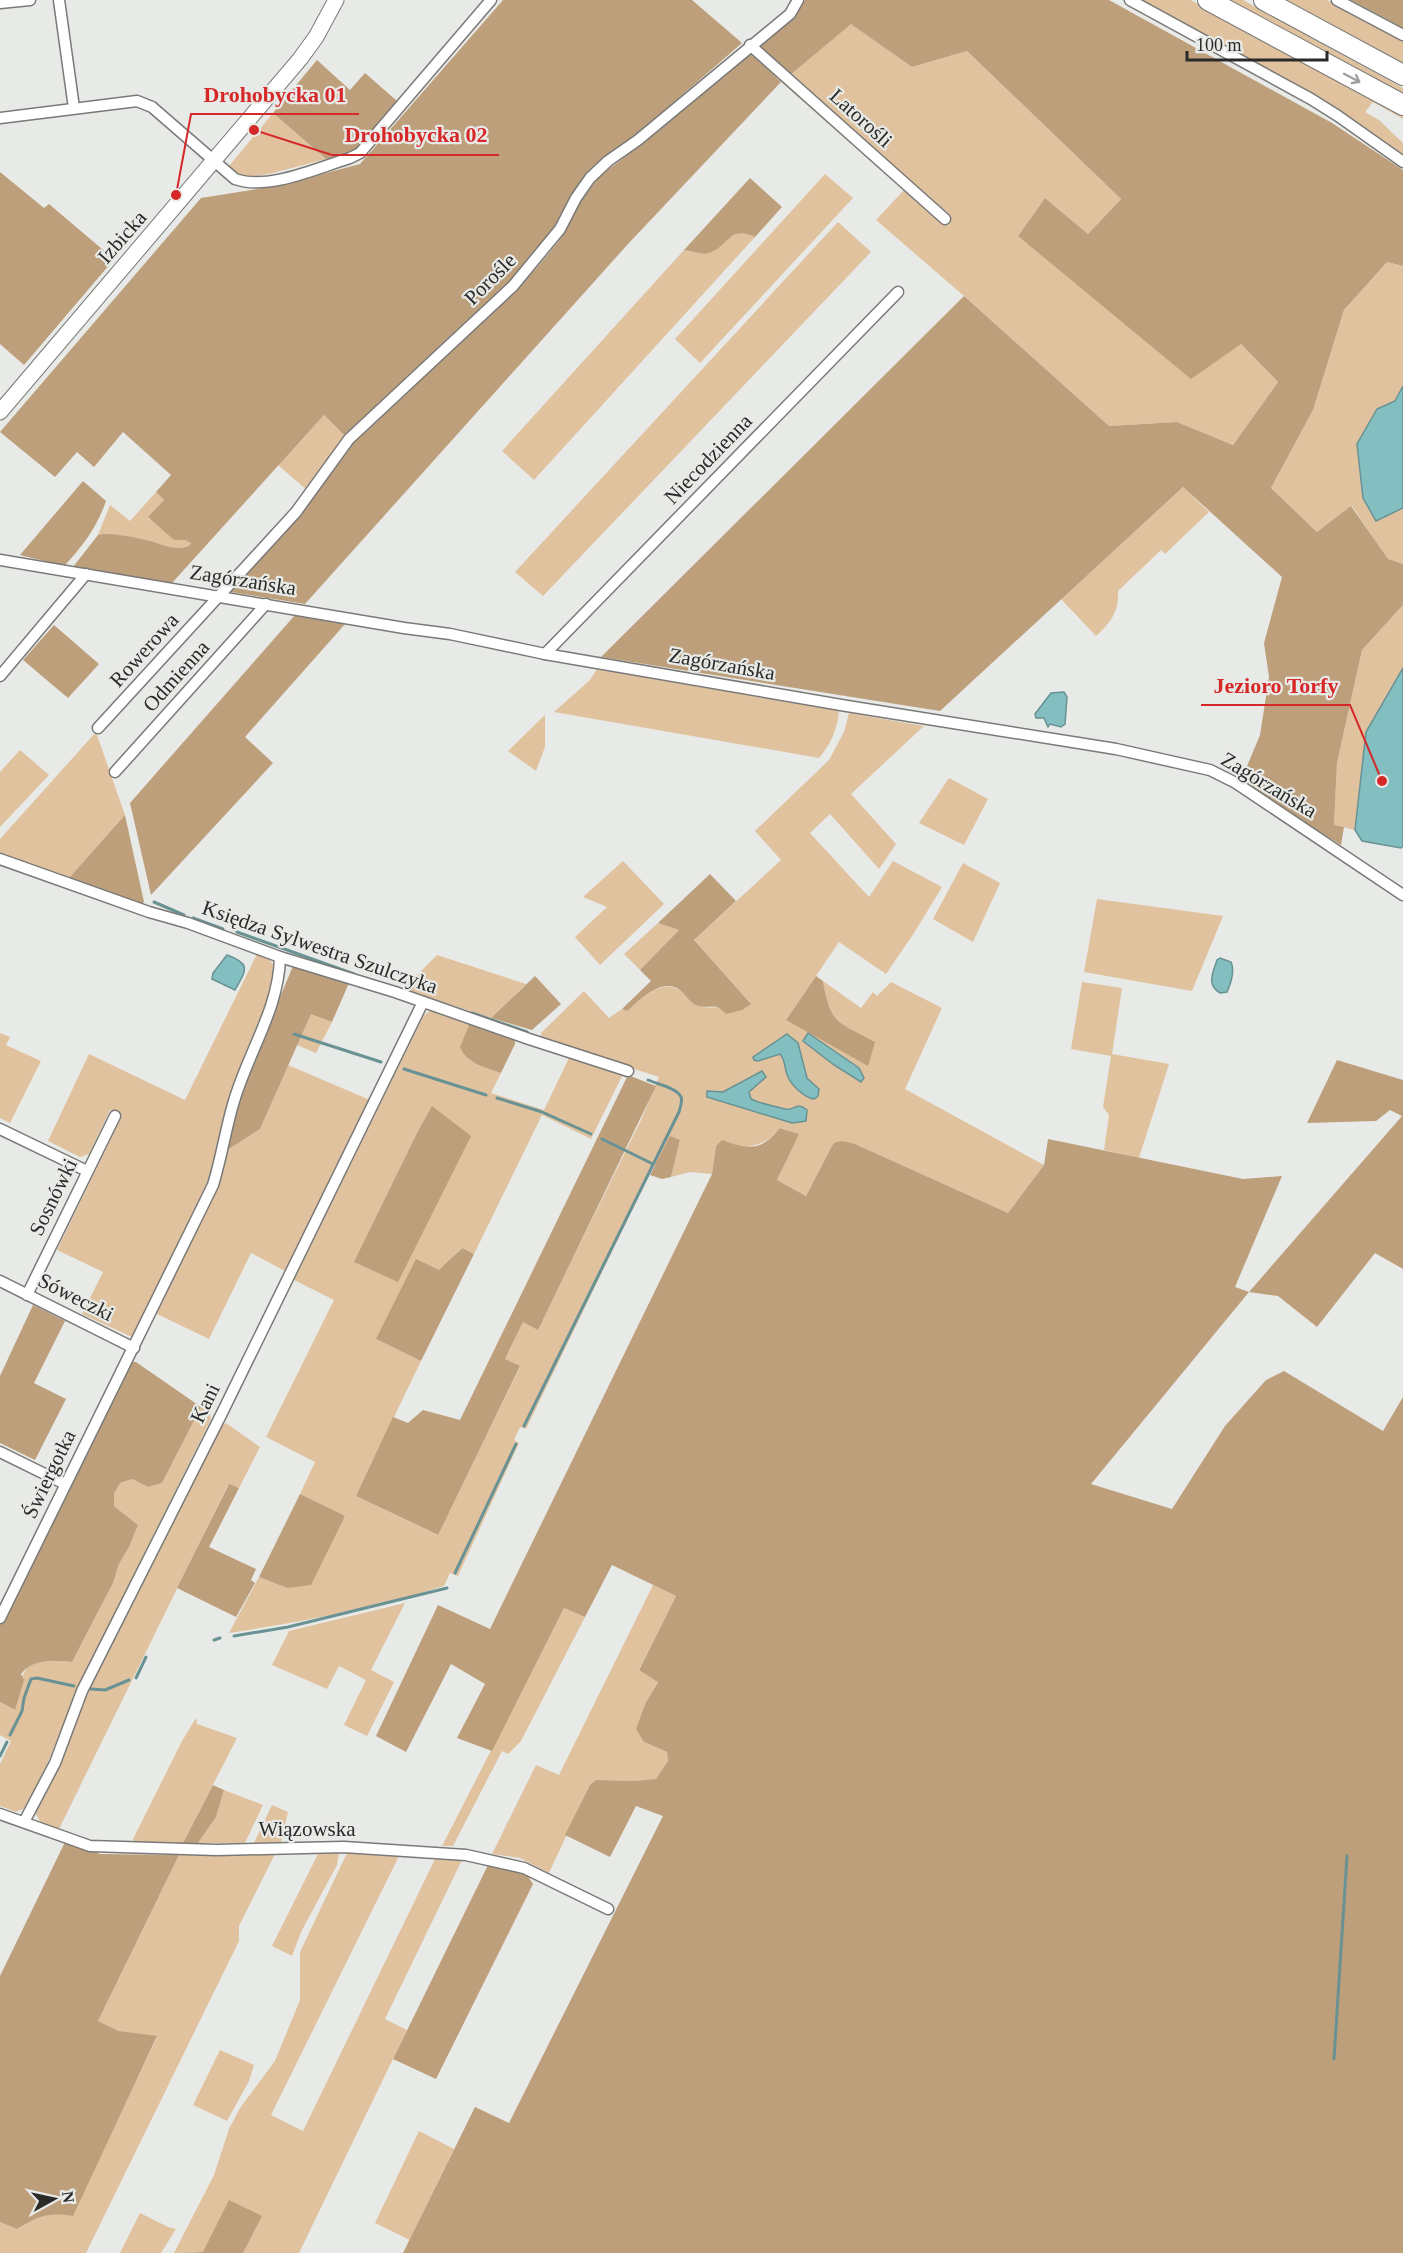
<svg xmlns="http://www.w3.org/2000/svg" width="1403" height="2253" viewBox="0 0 1403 2253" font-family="Georgia,serif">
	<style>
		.green { fill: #e1c29f; fill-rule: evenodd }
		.forest { fill: #be9f7b }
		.water { fill: #83bfc0; stroke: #689293; stroke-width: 1.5 }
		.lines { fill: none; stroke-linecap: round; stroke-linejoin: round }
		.stream { stroke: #689293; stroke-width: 3 }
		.street-casing { stroke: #797a78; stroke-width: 13 }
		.secondary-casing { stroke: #797a78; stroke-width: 17 }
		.highway-casing { stroke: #797a78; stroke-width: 22 }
		.street { stroke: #fff; stroke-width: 10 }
		.secondary { stroke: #fff; stroke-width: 15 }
		.highway { stroke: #fff; stroke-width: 20 }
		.oneway { stroke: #9f9f9f }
		.labels { text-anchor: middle; stroke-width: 4.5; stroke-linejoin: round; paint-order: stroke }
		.street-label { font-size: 21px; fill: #2a2a29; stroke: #e8eae7 }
		.leader { fill: none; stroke: #d62828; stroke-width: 2 }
		.callout-dot { fill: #d62828; stroke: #e8eae7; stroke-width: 2 }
		.callout-label { font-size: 22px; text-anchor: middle; font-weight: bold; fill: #d62828; stroke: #e8eae7; stroke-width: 4.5; stroke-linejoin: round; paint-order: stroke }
	</style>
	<rect width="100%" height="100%" fill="#e8eae7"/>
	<!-- green -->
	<g class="green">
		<path d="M1137 0H1191L1403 116V119L1373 102 1365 112 1379 120 1403 143V158Z"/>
		<path d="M1230 0H1243L1264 12 1403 88V94Z"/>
		<path d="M1284 0H1327L1403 41V64Z"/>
		<path d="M851 23 912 67 967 51 1121 199 1088 234 1045 198 1018 236 1241 344 1278 382 1233 445 1177 422 1109 426 964 296 876 220 904 190 781 82Z"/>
		<path d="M273 113 326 159 273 173 243 178 229 166Z"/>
		<path d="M825 174 853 198 700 363 675 339Z"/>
		<path d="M838 222 871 252 543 596 515 572Z"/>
		<path d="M746 232 755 237 534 480 502 451 684 250 699 253 739 233Z"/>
		<path d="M1387 262 1403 266V564L1388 560 1352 506 1317 532 1271 488 1313 410 1344 310Z"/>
		<path d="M324 415 346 437 308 491 278 465Z"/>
		<path d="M1183 487 1209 512 1165 554 1161 550 1118 591C1119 612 1111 622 1096 636L1061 599Z"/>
		<path d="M156 492 164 500 148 518 191 543 190 546C172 552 159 542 142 539 129 537 116 535 103 534L98 535 110 505 130 521Z"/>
		<path d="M1403 605V846L1401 848 1362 841 1355 830 1334 825 1337 763 1362 650Z"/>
		<path d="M597 669 839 711C837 730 831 744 819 758L554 712 590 680Z"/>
		<path d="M849 713 924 726 851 794 896 844 879 869 830 814 810 833 869 897 893 861 942 887 914 933 886 974 839 942 786 1020 851 1030C829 1016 827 1006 823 981L861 1008 873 992 877 996 891 982 942 1008 905 1089 1044 1165 1008 1213 855 1144H833L806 1196 777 1180 798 1134 781 1128C762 1150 742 1148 716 1146L712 1174 690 1172 671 1177 680 1140 653 1167 526 1429 520 1427 514 1440 519 1443 458 1576 450 1573 444 1586C374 1608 301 1622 229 1633L259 1577 287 1588 345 1517 300 1494 315 1462 266 1437 334 1300 294 1280 424 1015 432 1010 470 1023 471 1061 501 1073 491 1093 544 1110 570 1056 623 1074 591 1139 542 1115 474 1254 461 1248 376 1339 421 1361 356 1496 437 1535 520 1367 505 1359 523 1322 538 1329 641 1120 659 1077 542 1039 541 1033 584 991 609 1018 622 1009 627 1011C642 999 663 976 682 992 689 997 691 1004 700 1006 713 1010 736 1005 750 1003L694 940 781 860 755 831 829 760 844 732ZM432 1107 398 1281 355 1262 417 1133Z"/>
		<path d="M545 715V747L536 771 508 751Z"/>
		<path d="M96 732 125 815 68 879 0 855V839Z"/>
		<path d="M20 750 49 775 0 827V772Z"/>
		<path d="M949 778 988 799 964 845 919 823Z"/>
		<path d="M623 861 664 904 600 965 575 937 607 907 583 897Z"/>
		<path d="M963 863 1000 883 973 942 933 919Z"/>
		<path d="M1097 899 1223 916 1192 991 1084 972Z"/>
		<path d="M658 923 679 930 640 970 624 954Z"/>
		<path d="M257 954 270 960 275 968 272 993 259 1024 232 1102 218 1161 134 1338 82 1314 103 1272 57 1250 122 1116 110 1110 89 1154 80 1157 48 1141 89 1054 185 1100Z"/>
		<path d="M437 955 526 984 491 1018 403 989Z"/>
		<path d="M1082 982 1122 988 1112 1054 1169 1064 1139 1158 1104 1150 1109 1115 1103 1107 1111 1056 1071 1049Z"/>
		<path d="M311 1013 332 1022 316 1053 297 1045Z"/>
		<path d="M0 1033 10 1037 6 1045 41 1061 10 1123 0 1118Z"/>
		<path d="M288 1065 370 1100 285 1271 251 1253 209 1339 155 1313 226 1151 260 1129Z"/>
		<path d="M201 1407 210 1413 211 1419 81 1681 45 1769 25 1808 16 1812 0 1806V1764L11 1741 0 1735V1702L14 1710C23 1665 23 1658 72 1662L113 1583 119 1564 129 1547 138 1525 114 1506V1494L120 1483 132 1479 148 1487 162 1483Z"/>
		<path d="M226 1423 260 1447 239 1488 228 1485 59 1829 40 1822 35 1812 66 1749 87 1694 220 1426Z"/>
		<path d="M653 1585 676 1596 639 1669 658 1681 646 1702 644 1742 667 1752 668 1761 657 1779 633 1781 596 1780 590 1785 549 1873 520 1858 492 1854 536 1765 559 1775Z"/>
		<path d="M405 1603 371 1670 394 1682 367 1736 344 1725 366 1680 339 1666 327 1689 272 1665 289 1631Z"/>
		<path d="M564 1608 585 1617 521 1741 508 1754 502 1751 453 1846H442Z"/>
		<path d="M196 1718 197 1724 237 1738 183 1843 134 1844 133 1839 182 1741Z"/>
		<path d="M224 1790 263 1805 245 1843H198L216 1817Z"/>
		<path d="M272 1805 288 1812 281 1842 254 1843Z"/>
		<path d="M276 1852 239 1926V1941L86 2253H0V2222L17 2229C40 2216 45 2212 72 2215L157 2037 119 2031 98 2021 179 1855Z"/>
		<path d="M319 1852H339L337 1865 301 1932 292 1956 272 1946Z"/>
		<path d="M347 1853 400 1854 271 2115 303 2131 436 1857 462 1860 385 2019 407 2030 299 2253H243L261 2216 203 2252 174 2253 214 2175 229 2129 240 2108 275 2061 300 2000V1952Z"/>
		<path d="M220 2050 254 2065 249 2081 227 2121 193 2105Z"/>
		<path d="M419 2131 454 2149 410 2240 375 2223Z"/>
		<path d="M140 2213 168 2227 176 2229 161 2253H120Z"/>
	</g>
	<!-- forest -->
	<g class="forest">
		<path d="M503 0H692L742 43 665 110 594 168 580 182 550 234 510 283 346 437 324 415 172 583 73 567 98 535 103 534C116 534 129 536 142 539 159 542 173 552 189 546L191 543 185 540H174L148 517 164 500 156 492 171 475 123 432 94 467 77 452 55 477 0 432 201 198 276 186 360 164Z"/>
		<path d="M805 0H1109L1332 123 1403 170V266L1387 262 1344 310 1313 410 1271 488 1317 532 1351 506 1388 559 1403 564V605L1362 650 1337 763 1334 825 1344 827 1341 845 1240 783 1260 735 1269 677 1264 643 1282 577 1183 487 940 711 601 657 964 296 1109 426 1177 422 1233 445 1278 382 1241 344 1191 379 1018 236 1045 198 1088 234 1121 199 967 51 912 67 851 24 790 75 758 46 796 15Z"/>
		<path d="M1351 0H1403V28Z"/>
		<path d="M750 52 781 82 628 244 305 604 231 592 312 499 350 445 534 271 559 241 578 204 600 176 661 129Z"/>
		<path d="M317 60 350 90 365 73 397 101 353 152 326 159 273 113Z"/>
		<path d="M0 172 44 208 49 204 109 255 110 264 24 365 0 344Z"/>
		<path d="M750 178 782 207 755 237C729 224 728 248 708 253 701 255 692 251 684 250Z"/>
		<path d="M83 481 106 501C97 527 83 546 64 566L20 555Z"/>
		<path d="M295 615 346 623 245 737 273 763 151 895 130 803Z"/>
		<path d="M54 625 99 664 68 698 23 660Z"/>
		<path d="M125 815 144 902 142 905 68 879Z"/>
		<path d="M710 874 736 901 694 940 751 1004 742 1010 726 1014 718 1007C710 1005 702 1009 694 1004 688 1000 684 992 677 988 659 979 639 1001 627 1011L622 1009 651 981 640 970 679 930 658 923Z"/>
		<path d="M293 966 349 983 332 1022 311 1014 260 1129 226 1151 246 1079Z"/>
		<path d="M535 976 561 1004 532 1030 491 1018Z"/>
		<path d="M816 976 823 981C830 1024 838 1022 875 1042L868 1066 786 1020Z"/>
		<path d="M470 1023 515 1037V1044L501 1073C485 1067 467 1064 460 1047Z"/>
		<path d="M1337 1060 1403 1080V1269L1375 1253 1317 1327 1278 1296 1249 1292 1091 1484 1172 1509 1225 1426 1266 1380 1284 1371 1383 1431 1403 1397V2253H403L475 2107 509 2123 663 1816 636 1806 610 1857 565 1835 590 1785 596 1780 633 1781 656 1779 668 1761 667 1752 644 1742 636 1729 646 1702 658 1682 639 1670 676 1596 612 1565 585 1617 564 1608 492 1751 457 1738 485 1684 451 1664 406 1752 376 1736 438 1605 490 1629 712 1174 716 1146 722 1140C748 1150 762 1151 780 1128L799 1134 777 1180 806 1196 833 1144C841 1139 846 1142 855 1144L1008 1213 1044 1165 1048 1139 1243 1179 1282 1176 1235 1287 1249 1292 1402 1116 1390 1110 1376 1121 1307 1123Z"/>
		<path d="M628 1075 656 1086 538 1330 523 1322 505 1359 520 1366 438 1535 356 1496 393 1417 408 1423 423 1410 460 1420Z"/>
		<path d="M432 1106 471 1136 398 1282 354 1262 417 1133Z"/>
		<path d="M670 1136 680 1140 671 1177 662 1179 650 1175Z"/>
		<path d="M462 1248 474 1254 421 1361 376 1339 416 1259 439 1270Z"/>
		<path d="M33 1305 65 1321 34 1383 66 1399 35 1460 0 1443V1376Z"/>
		<path d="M131 1362H136L201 1407 162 1483 148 1487 132 1479 120 1483 114 1494V1506L138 1525 129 1547 119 1564 113 1583 72 1662C54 1661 34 1658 21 1674L24 1680 15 1710 0 1702V1625Z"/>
		<path d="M229 1484 239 1488 209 1547 256 1569 251 1580 255 1583 236 1617 177 1588Z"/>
		<path d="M300 1494 345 1516 311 1585 287 1588 259 1577Z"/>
		<path d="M213 1785 224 1790 216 1817 198 1843H183Z"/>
		<path d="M66 1840 100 1854 179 1855 98 2021 119 2031 157 2036 73 2216C46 2212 40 2216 17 2229L0 2222V1976Z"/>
		<path d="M489 1863 527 1875 533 1884 436 2079 393 2059Z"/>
		<path d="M229 2200 262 2216 243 2253H179L203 2252Z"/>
	</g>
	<!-- water -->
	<g class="water">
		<path d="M1403 386V508L1376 521 1363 498 1357 444 1377 409 1395 401Z"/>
		<path d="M1403 668V846L1401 848 1362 841 1355 830 1366 732Z"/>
		<path d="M1064 692 1067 697 1065 724 1061 727 1050 724 1048 727 1044 718H1036L1035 714 1051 693Z"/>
		<path d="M227 955C252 964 246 970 235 990L212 979 213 973Z"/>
		<path d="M1220 958 1231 962C1235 971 1231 983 1227 992L1220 993C1206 985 1213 972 1217 960Z"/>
		<path d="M808 1033 859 1068 864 1078 861 1082 834 1065 803 1041Z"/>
		<path d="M787 1034 798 1043 807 1078 819 1089 818 1096 814 1099C805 1098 792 1086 788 1077 784 1069 786 1061 780 1054L758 1061 754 1060 753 1057Z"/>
		<path d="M762 1071 766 1077 749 1092 751 1099C761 1104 774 1106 785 1109 795 1111 796 1101 807 1110L806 1121 792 1123 707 1097V1091L723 1092Z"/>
	</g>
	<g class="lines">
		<!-- stream -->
		<g class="stream">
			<path d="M154 902 184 915"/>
			<path d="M193 918 223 929"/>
			<path d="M237 932 354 974"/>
			<path d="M472 1013 527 1032"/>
			<path d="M294 1034 381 1062"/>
			<path d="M404 1069 486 1095"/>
			<path d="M497 1098 542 1112 591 1134"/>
			<path d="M602 1139 651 1163"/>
			<path d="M524 1426 679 1112C680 1108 683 1101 681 1097 677 1088 657 1084 648 1080"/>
			<path d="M455 1573 516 1444"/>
			<path d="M234 1636 288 1627 447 1588"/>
			<path d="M214 1640 220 1638"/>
			<path d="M136 1678 146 1657"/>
			<path d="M91 1689 105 1690 129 1680"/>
			<path d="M10 1735 22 1711 24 1698 31 1679 37 1678 74 1686"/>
			<path d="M0 1756 7 1742"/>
			<path d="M1334 2059 1347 1856"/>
		</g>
		<!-- street casing -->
		<g class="street-casing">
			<g id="street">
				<path d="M59 0 74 108"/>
				<path d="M1130 0 1311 99 1338 116 1403 162"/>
				<path d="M1337 0 1403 35"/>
				<path d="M0 3 30 0"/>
				<path d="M750 45 945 219"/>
				<path d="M0 118 137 101 152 107 235 179C268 191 317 168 350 158L360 153 491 0"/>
				<path d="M0 560 404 628 450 634 545 654 847 706 1116 749 1210 770 1236 783 1403 895"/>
				<path d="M545 654 898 292"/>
				<path d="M0 676 86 574"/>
				<path d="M98 728 296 512 349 439 513 286 560 229 576 198 590 178 608 161 638 140 790 14 798 0"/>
				<path d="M115 772 266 604"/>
				<path d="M0 859 149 912 188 923 280 957 395 992 529 1039 628 1071"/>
				<path d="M0 1129 87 1171"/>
				<path d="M0 1281 134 1348"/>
				<path d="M27 1295 115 1116"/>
				<path d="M0 1452 65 1484"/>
				<path d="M0 1618 213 1185C221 1159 225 1133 232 1108 245 1057 279 1011 280 957"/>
				<path d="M0 1814 90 1846 217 1850 344 1847 466 1855 524 1868 608 1909"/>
				<path d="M24 1822 55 1763 82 1691 222 1413 423 1002"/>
			</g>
		</g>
		<!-- secondary casing -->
		<g class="secondary-casing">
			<path id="secondary" d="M0 412 300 59 316 37 336 0"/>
		</g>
		<!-- highway casing -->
		<g class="highway-casing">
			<g id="highway">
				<path d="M1208 0 1403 105"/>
				<path d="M1264 0 1403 75"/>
			</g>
		</g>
		<!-- street -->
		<use href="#street" class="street"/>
		<!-- secondary -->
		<use href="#secondary" class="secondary"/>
		<!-- highway -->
		<use href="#highway" class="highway"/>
	</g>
	<!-- one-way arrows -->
	<defs><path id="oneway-shaft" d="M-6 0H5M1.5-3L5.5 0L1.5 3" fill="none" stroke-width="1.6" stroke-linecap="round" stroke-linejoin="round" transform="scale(1.5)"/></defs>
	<use class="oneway" href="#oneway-shaft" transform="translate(1352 78) rotate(28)"/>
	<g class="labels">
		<!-- street labels -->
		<g class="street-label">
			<text transform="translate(861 118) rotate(42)" y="7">Latorośli</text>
			<text transform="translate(122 237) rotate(-49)" y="7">Izbicka</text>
			<text transform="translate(490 279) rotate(-45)" y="7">Porośle</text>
			<text transform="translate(708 459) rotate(-46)" y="7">Niecodzienna</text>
			<text transform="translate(243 580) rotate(9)" y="7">Zagórzańska</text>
			<text transform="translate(144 650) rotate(-48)" y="7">Rowerowa</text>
			<text transform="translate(722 664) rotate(10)" y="7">Zagórzańska</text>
			<text transform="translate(176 676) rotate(-48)" y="7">Odmienna</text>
			<text transform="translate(1269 785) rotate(31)" y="7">Zagórzańska</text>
			<text transform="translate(320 947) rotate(19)" y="7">Księdza Sylwestra Szulczyka</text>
			<text transform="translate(53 1197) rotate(-64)" y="7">Sosnówki</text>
			<text transform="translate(76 1297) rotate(27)" y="7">Sóweczki</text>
			<text transform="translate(205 1403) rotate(-64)" y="7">Kani</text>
			<text transform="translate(49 1474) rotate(-64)" y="7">Świergotka</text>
			<text x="307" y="1836">Wiązowska</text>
		</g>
	</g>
	<!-- callouts -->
	<path class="leader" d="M176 195L191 114H359M254 130L332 155H499M1382 781L1350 705H1201"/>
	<g class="callout-dot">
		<circle cx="176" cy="195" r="6"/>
		<circle cx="254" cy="130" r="6"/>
		<circle cx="1382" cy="781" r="6"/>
	</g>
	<g class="callout-label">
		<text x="275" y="102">Drohobycka 01</text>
		<text x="416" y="142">Drohobycka 02</text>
		<text x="1276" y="693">Jezioro Torfy</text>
	</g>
	<!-- north arrow -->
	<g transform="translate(54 2199) rotate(82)" stroke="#e8eae7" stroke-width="4.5" paint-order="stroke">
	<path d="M0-4.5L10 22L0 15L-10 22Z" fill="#2a2a29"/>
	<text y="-9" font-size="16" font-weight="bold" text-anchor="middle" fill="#2a2a29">N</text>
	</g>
	<!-- scale -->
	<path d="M1187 51v9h140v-9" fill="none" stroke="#2a2a29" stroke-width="3"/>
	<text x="1196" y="51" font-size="18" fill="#2a2a29" stroke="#e8eae7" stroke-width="4.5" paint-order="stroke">100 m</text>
</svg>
